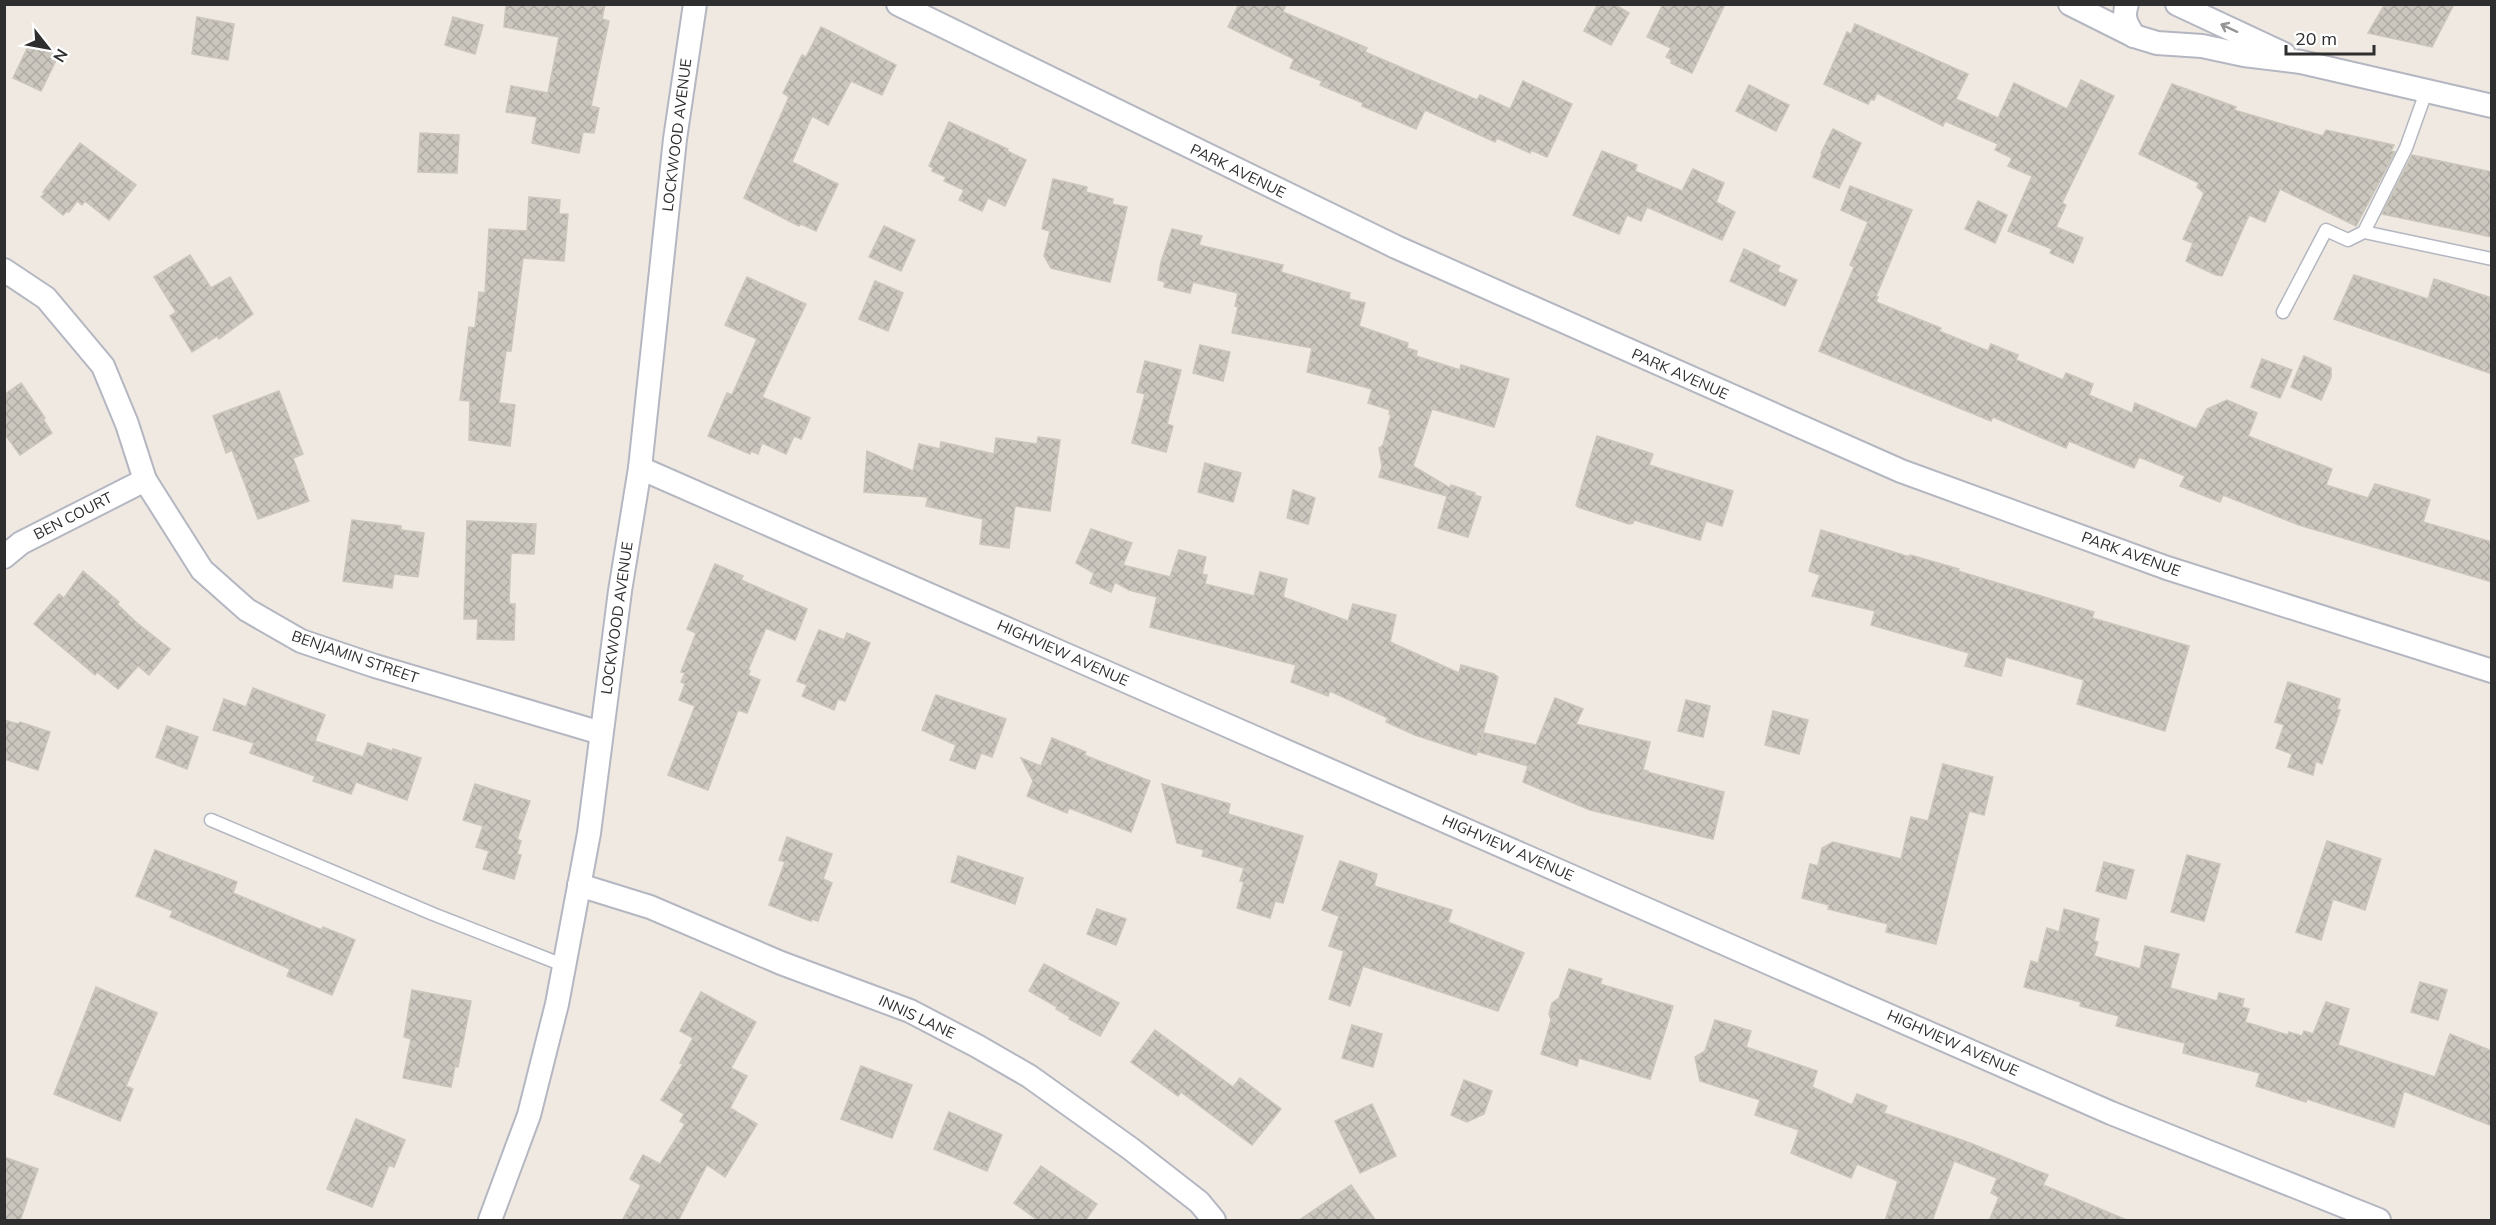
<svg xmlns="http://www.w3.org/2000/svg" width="2496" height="1225" viewBox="0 0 2496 1225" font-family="Mulish,sans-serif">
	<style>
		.building { fill: url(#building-cross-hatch); stroke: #cbc5ba; stroke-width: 1.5 }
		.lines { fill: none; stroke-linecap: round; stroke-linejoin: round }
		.service-casing { stroke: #b4b7c1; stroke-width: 15 }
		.minor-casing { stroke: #b4b7c1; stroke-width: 26 }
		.service { stroke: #fff; stroke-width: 12 }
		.minor { stroke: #fff; stroke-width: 22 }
		.oneway { stroke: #969696 }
		.labels { text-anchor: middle; stroke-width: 6; stroke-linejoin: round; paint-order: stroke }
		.street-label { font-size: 15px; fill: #2e2e2e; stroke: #fff }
	</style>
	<defs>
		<pattern id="building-cross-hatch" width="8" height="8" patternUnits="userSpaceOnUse" patternTransform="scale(1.5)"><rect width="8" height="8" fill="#cbc7bf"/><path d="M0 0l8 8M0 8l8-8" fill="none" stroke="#afaba4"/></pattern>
	</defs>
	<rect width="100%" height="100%" fill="#efe9e1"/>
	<!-- building -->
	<g class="building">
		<path d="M506 4H605L602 19 609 21 591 106 599 108 594 133 583 132 579 153 532 143 537 117 506 112 511 86 548 93 559 37 504 27Z"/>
		<path d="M1239 4H1286L1283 12 1367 48 1365 52 1477 100 1480 95 1510 109 1523 81 1572 104 1547 157 1531 150 1530 153 1497 138 1495 142 1425 110 1416 129 1362 106 1363 103 1320 85 1322 81 1290 68 1294 59 1228 27Z"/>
		<path d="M1598 4H1614L1629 13 1611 45 1584 31Z"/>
		<path d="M1663 4H1725L1692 73 1671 63 1672 60 1666 57 1671 48 1647 37Z"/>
		<path d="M2385 4H2454L2432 47 2368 33Z"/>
		<path d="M197 17 234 24 228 60 192 54Z"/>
		<path d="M453 17 483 25 475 54 445 45Z"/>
		<path d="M1855 24 1968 74 1956 99 1998 118 2014 83 2067 109 2081 80 2114 96 2062 203 2066 205 2056 227 2083 238 2073 263 2050 253 2052 249 2008 231 2032 176 2008 166 2012 158 1995 150 1998 144 1945 121 1943 126 1877 93 1874 100 1871 99 1868 104 1824 84 1847 32 1851 34Z"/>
		<path d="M821 27 896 65 882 95 851 81 828 125 812 116 792 162 838 184 816 231 801 224 799 226 744 198 789 97 783 93 802 55 806 57Z"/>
		<path d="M31 41 59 54 41 91 13 78Z"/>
		<path d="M2172 84 2236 107 2234 110 2323 136 2326 130 2394 145 2391 151 2395 152 2356 226 2280 189 2265 222 2249 215 2222 276 2216 275 2186 261 2193 243 2183 239 2204 193 2197 187 2199 183 2139 154Z"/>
		<path d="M1749 85 1789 105 1776 131 1736 111Z"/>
		<path d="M949 122 1008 149 1007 151 1026 160 1005 206 988 198 982 211 959 200 964 190 944 181 946 177 932 171 933 168 929 166Z"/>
		<path d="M1833 129 1861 143 1839 188 1813 177 1822 154 1821 153Z"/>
		<path d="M420 133 459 135 457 173 418 172Z"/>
		<path d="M80 143 136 185 109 220 85 201 82 205 77 201 69 212 67 211 63 215 41 197 45 193 43 192Z"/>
		<path d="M1602 151 1637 165 1635 171 1682 191 1693 169 1724 183 1716 202 1735 212 1722 240 1647 207 1641 221 1627 215 1619 234 1573 215Z"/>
		<path d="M2412 155 2492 172V237L2382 214Z"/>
		<path d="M1053 179 1087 187 1086 192 1113 199 1112 204 1127 207 1110 282 1051 268 1044 256 1050 231 1042 229Z"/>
		<path d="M1850 186 1912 210 1876 296 1878 297 1876 302 1941 328 1939 331 1988 351 1991 344 2018 355 2016 360 2063 380 2066 373 2093 384 2089 395 2132 413 2135 403 2196 429 2207 409 2227 400 2257 413 2248 436 2332 469 2326 485 2368 498 2375 484 2421 497 2430 500 2423 522 2492 542V582L2299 525 2223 495 2220 502 2180 486 2185 476 2139 457 2134 468 2069 441 2066 448 1993 417 1991 421 1819 351 1854 267 1850 265 1868 222 1841 210Z"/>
		<path d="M529 197 560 200 559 214H568L564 261 523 258 511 351H506L499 403 515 405 510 446 469 440 470 401 460 400 469 327 475 328 479 292 485 293 489 229 527 231Z"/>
		<path d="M1978 201 2007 215 1995 243 1965 229Z"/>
		<path d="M884 226 915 240 901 271 869 257Z"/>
		<path d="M1172 229 1202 236 1199 245 1283 265 1281 272 1350 293 1349 299 1365 303 1359 326 1408 343 1407 348 1417 351 1416 356 1460 370 1461 365 1509 379 1494 427 1432 409 1413 466 1450 488 1451 485 1475 493 1474 495 1481 497 1468 537 1438 528 1447 496 1379 477 1382 466 1379 448 1383 445 1391 415 1389 414 1390 410 1368 403 1372 389 1307 372 1312 348 1232 333 1238 307 1235 306 1238 293 1193 282 1190 293 1164 287 1165 282 1158 280 1161 262Z"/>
		<path d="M1744 249 1780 266 1777 271 1797 280 1785 306 1730 281Z"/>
		<path d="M190 255 211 288 230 277 253 314 219 339 217 336 192 352 170 316 176 312 154 277Z"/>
		<path d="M2354 275 2428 299 2434 279 2492 298V374L2334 319Z"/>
		<path d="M747 277 806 304 762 397 810 418 801 439 794 436 786 454 762 443 758 454 751 451 750 454 708 436 727 393 732 395 757 339 725 325Z"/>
		<path d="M875 281 903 293 888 331 859 319Z"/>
		<path d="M1200 345 1230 352 1223 381 1193 373Z"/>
		<path d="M2304 356 2331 368V377L2321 400 2291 387Z"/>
		<path d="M2262 359 2292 370 2280 398 2251 387Z"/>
		<path d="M1145 361 1181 370 1167 424 1173 426 1166 452 1132 443 1145 394 1137 392Z"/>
		<path d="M21 383 45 418 43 419 52 433 20 455 4 433V395Z"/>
		<path d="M279 391 303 454 293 458 309 501 258 519 232 450 226 453 213 416Z"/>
		<path d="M1597 436 1653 454 1649 465 1733 491 1722 526 1706 521 1700 540 1634 520 1633 523 1629 524 1578 507 1576 505Z"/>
		<path d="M1038 437 1060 440 1050 511 1015 506 1009 548 980 544 983 519 926 506 928 497 864 492 867 451 913 471 919 444 940 449 941 442 994 454 996 438 1037 444Z"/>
		<path d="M1205 463 1241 473 1233 502 1198 492Z"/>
		<path d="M1293 490 1315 498 1308 524 1287 518Z"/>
		<path d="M352 520 401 526V530L424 533 418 577 394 574 392 588 343 581Z"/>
		<path d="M467 521 536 524 534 554 511 553 509 604H515L514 640 477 639 478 619H464Z"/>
		<path d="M1091 529 1132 543 1123 565 1170 577 1179 550 1206 557 1202 574 1207 575 1205 584 1254 596 1260 572 1287 579 1283 597 1348 621 1353 604 1396 615 1390 642 1459 673 1461 665 1494 674 1498 677 1478 751 1476 755 1415 735 1386 722 1388 718 1330 691 1328 696 1291 682 1296 665 1150 627 1157 597 1129 590 1115 582 1111 592 1090 583 1094 573 1076 563Z"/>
		<path d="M1821 530 1910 557V555L1959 569 1958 571 2094 612 2092 618 2189 646 2165 731 2077 704 2084 680 2006 657 2001 676 1965 666 1969 653 1871 625 1875 611 1812 596 1820 575 1809 571Z"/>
		<path d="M715 564 743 576 741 580 807 609 795 640 766 628 748 670 750 671 748 675 760 680 747 713 738 710 708 790 668 775 695 706 679 700 685 684 681 682 685 673 681 672 696 633 687 629Z"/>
		<path d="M83 571 119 602 117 604 137 623 170 649 149 675 138 666 118 689 97 672 95 675 34 624 59 594 64 598Z"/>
		<path d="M819 630 844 640 847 633 870 643 845 701 838 699 834 710 802 696 807 685 797 681Z"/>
		<path d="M2288 682 2340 699 2337 709 2340 710 2322 764 2316 761 2313 775 2288 767 2292 754 2276 748 2284 725 2275 722Z"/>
		<path d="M253 688 325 715 315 741 363 757 368 743 392 751 393 749 421 758 407 800 356 782 351 794 313 781 315 776 250 753 254 743 213 730 224 699 246 707Z"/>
		<path d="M936 695 1006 719 992 757 981 753 975 769 950 760 956 745 922 730Z"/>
		<path d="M1555 698 1583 709 1576 724 1650 742 1643 770 1648 771 1647 772 1724 792 1713 839 1590 810 1523 782 1528 766 1479 752 1484 733 1536 745Z"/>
		<path d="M1686 700 1710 706 1703 737 1678 731Z"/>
		<path d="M1773 711 1808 720 1799 754 1765 745Z"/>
		<path d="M4 720 18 724 20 722 50 732 38 770 4 759Z"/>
		<path d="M167 726 198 737 187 769 156 757Z"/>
		<path d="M1052 738 1086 752 1084 755 1150 781 1131 832 1069 808 1067 813 1027 796 1033 781 1021 758 1041 766Z"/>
		<path d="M1943 764 1993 777 1984 815 1969 811 1936 944 1886 932 1888 924 1828 909 1829 905 1802 898 1810 864 1818 866 1822 848 1833 842 1901 859 1911 817 1928 821Z"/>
		<path d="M475 784 530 801 517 839 521 841 517 854 521 855 514 879 483 869 489 851 476 847 483 826 463 820Z"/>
		<path d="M1162 784 1230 804 1228 814 1303 836 1283 903 1275 901 1270 918 1237 908 1244 882 1240 881 1244 868 1202 856 1204 850 1177 843Z"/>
		<path d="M787 837 832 854 823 879 832 883 818 921 812 919 811 921 769 905 785 862 779 860Z"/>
		<path d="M2327 841 2381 859 2365 910 2333 899 2321 940 2296 932Z"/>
		<path d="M155 850 237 882 233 893 322 930 323 927 355 940 332 995 287 976 290 969 170 917 173 911 136 896Z"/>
		<path d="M2187 855 2220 864 2204 921 2171 912Z"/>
		<path d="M958 856 1023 878 1015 904 951 882Z"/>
		<path d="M1340 861 1377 874 1374 886 1452 910 1448 922 1524 953 1498 1011 1363 966 1350 1006 1329 999 1344 951 1329 946 1339 916 1322 910Z"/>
		<path d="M2104 862 2134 870 2126 899 2096 891Z"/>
		<path d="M1097 909 1126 919 1116 945 1087 934Z"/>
		<path d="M2064 909 2099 919 2094 941 2098 942 2094 956 2140 969 2145 946 2179 954 2170 988 2217 1001 2219 993 2244 999 2242 1007 2249 1009 2245 1022 2288 1035 2289 1032 2302 1036 2304 1031 2313 1034 2326 1002 2349 1009 2338 1045 2435 1077 2450 1034 2492 1051V1126L2404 1091 2394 1127 2307 1099 2306 1102 2256 1086 2260 1073 2183 1053 2185 1043 2116 1026 2119 1016 2080 1006 2081 1002 2024 987 2031 961 2038 963 2047 928 2059 932Z"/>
		<path d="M1044 964 1119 1003 1100 1036 1069 1019 1070 1017 1056 1009 1057 1007 1029 991Z"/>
		<path d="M1569 969 1602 979 1600 984 1673 1006 1650 1079 1579 1058 1577 1066 1541 1054 1551 1020 1549 1014 1552 1003 1559 998Z"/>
		<path d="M2420 982 2447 990 2438 1020 2411 1012Z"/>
		<path d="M96 987 157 1013 126 1086 133 1089 120 1121 54 1094Z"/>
		<path d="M412 990 471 1001 458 1067 455 1066 451 1087 403 1078 411 1039 404 1037Z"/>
		<path d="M701 992 756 1022 731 1068 747 1076 730 1108 757 1124 725 1177 707 1165 678 1221H622L641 1185 630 1179 643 1155 660 1164 685 1124 680 1121 684 1114 661 1100 683 1064 680 1063 693 1038 680 1031Z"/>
		<path d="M1715 1020 1751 1031 1746 1047 1817 1071 1812 1087 1852 1105 1857 1094 1887 1106 1884 1113 1970 1143 2048 1175 2043 1185 2129 1221H1989L1999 1197 1991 1193 1997 1178 1954 1161 1932 1221H1885L1898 1181 1857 1164 1851 1178 1791 1153 1799 1130 1755 1115 1760 1100 1700 1081 1695 1057 1705 1051Z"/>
		<path d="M1352 1025 1382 1034 1373 1067 1342 1058Z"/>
		<path d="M1155 1030 1233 1087 1240 1078 1281 1109 1252 1145 1181 1092 1178 1096 1131 1062Z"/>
		<path d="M861 1066 912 1085 892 1138 841 1119Z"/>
		<path d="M1464 1080 1492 1091 1484 1114 1467 1122 1451 1115Z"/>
		<path d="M1372 1104 1396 1156 1360 1173 1335 1121Z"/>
		<path d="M949 1112 1002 1135 987 1171 934 1149Z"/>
		<path d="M356 1119 405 1140 394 1167 389 1165 372 1207 327 1189Z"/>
		<path d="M4 1157 38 1169 20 1221H4Z"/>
		<path d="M1041 1166 1097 1204 1085 1221H1039L1014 1203Z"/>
		<path d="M1351 1185 1376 1221H1298Z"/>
	</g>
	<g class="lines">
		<!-- service casing -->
		<g class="service-casing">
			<g id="service">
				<path d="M2426 92 2406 148 2364 232 2492 259"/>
				<path d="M2283 312 2326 230 2348 240 2364 232"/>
				<path d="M211 820 433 914 563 965"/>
			</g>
		</g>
		<!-- minor casing -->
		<g class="minor-casing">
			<g id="minor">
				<path d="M898 4 1396 247 1901 471 2167 568 2492 671"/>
				<path d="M2070 4 2134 36 2157 43 2202 46 2244 55 2301 62 2492 106"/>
				<path d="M2127 4C2122 18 2127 25 2134 36"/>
				<path d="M2177 4 2284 54"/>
				<path d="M4 270 46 298 103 366 127 424 145 480 202 570 247 610 301 641 375 666 601 733"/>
				<path d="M640 468 2111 1113 2379 1220"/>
				<path d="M4 557 21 543 145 480"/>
				<path d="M579 885 650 907 781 963 910 1011 977 1046 1029 1076 1131 1149 1199 1202 1214 1220"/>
				<path d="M490 1220 529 1115 557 1004 589 833 620 591 640 468 675 139 695 4"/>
			</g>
		</g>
		<!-- service -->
		<use href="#service" class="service"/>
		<!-- minor -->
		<use href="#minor" class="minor"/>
	</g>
	<!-- one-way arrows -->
	<defs><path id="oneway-shaft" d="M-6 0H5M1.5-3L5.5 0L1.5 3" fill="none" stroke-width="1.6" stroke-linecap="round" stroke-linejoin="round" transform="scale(1.5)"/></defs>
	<use class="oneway" href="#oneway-shaft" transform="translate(2229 28) rotate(-155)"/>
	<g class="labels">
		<!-- street labels -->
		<g class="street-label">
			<text transform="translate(677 135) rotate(-83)" y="5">LOCKWOOD AVENUE</text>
			<text transform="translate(1238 171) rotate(26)" y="5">PARK AVENUE</text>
			<text transform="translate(1680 374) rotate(24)" y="5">PARK AVENUE</text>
			<text transform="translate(73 516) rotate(-27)" y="5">BEN COURT</text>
			<text transform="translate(2131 554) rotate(20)" y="5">PARK AVENUE</text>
			<text transform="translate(617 618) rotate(-82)" y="5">LOCKWOOD AVENUE</text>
			<text transform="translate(1063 653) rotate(24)" y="5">HIGHVIEW AVENUE</text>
			<text transform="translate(355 657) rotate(19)" y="5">BENJAMIN STREET</text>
			<text transform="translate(1508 848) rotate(24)" y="5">HIGHVIEW AVENUE</text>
			<text transform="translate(917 1017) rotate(25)" y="5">INNIS LANE</text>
			<text transform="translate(1953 1043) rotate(24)" y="5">HIGHVIEW AVENUE</text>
		</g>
	</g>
	<!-- border -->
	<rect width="2496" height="1225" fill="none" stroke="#2e2e2e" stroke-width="12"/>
	<!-- north arrow -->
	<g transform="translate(48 48) rotate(121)" stroke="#ffffff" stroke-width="4.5" paint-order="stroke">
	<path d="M0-4.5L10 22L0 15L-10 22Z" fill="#2e2e2e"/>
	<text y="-9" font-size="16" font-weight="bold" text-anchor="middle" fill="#2e2e2e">N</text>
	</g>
	<!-- scale -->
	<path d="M2286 45v9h88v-9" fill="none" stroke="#2e2e2e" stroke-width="3"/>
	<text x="2295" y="45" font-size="18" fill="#2e2e2e" stroke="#ffffff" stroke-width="4.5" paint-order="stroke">20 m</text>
</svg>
